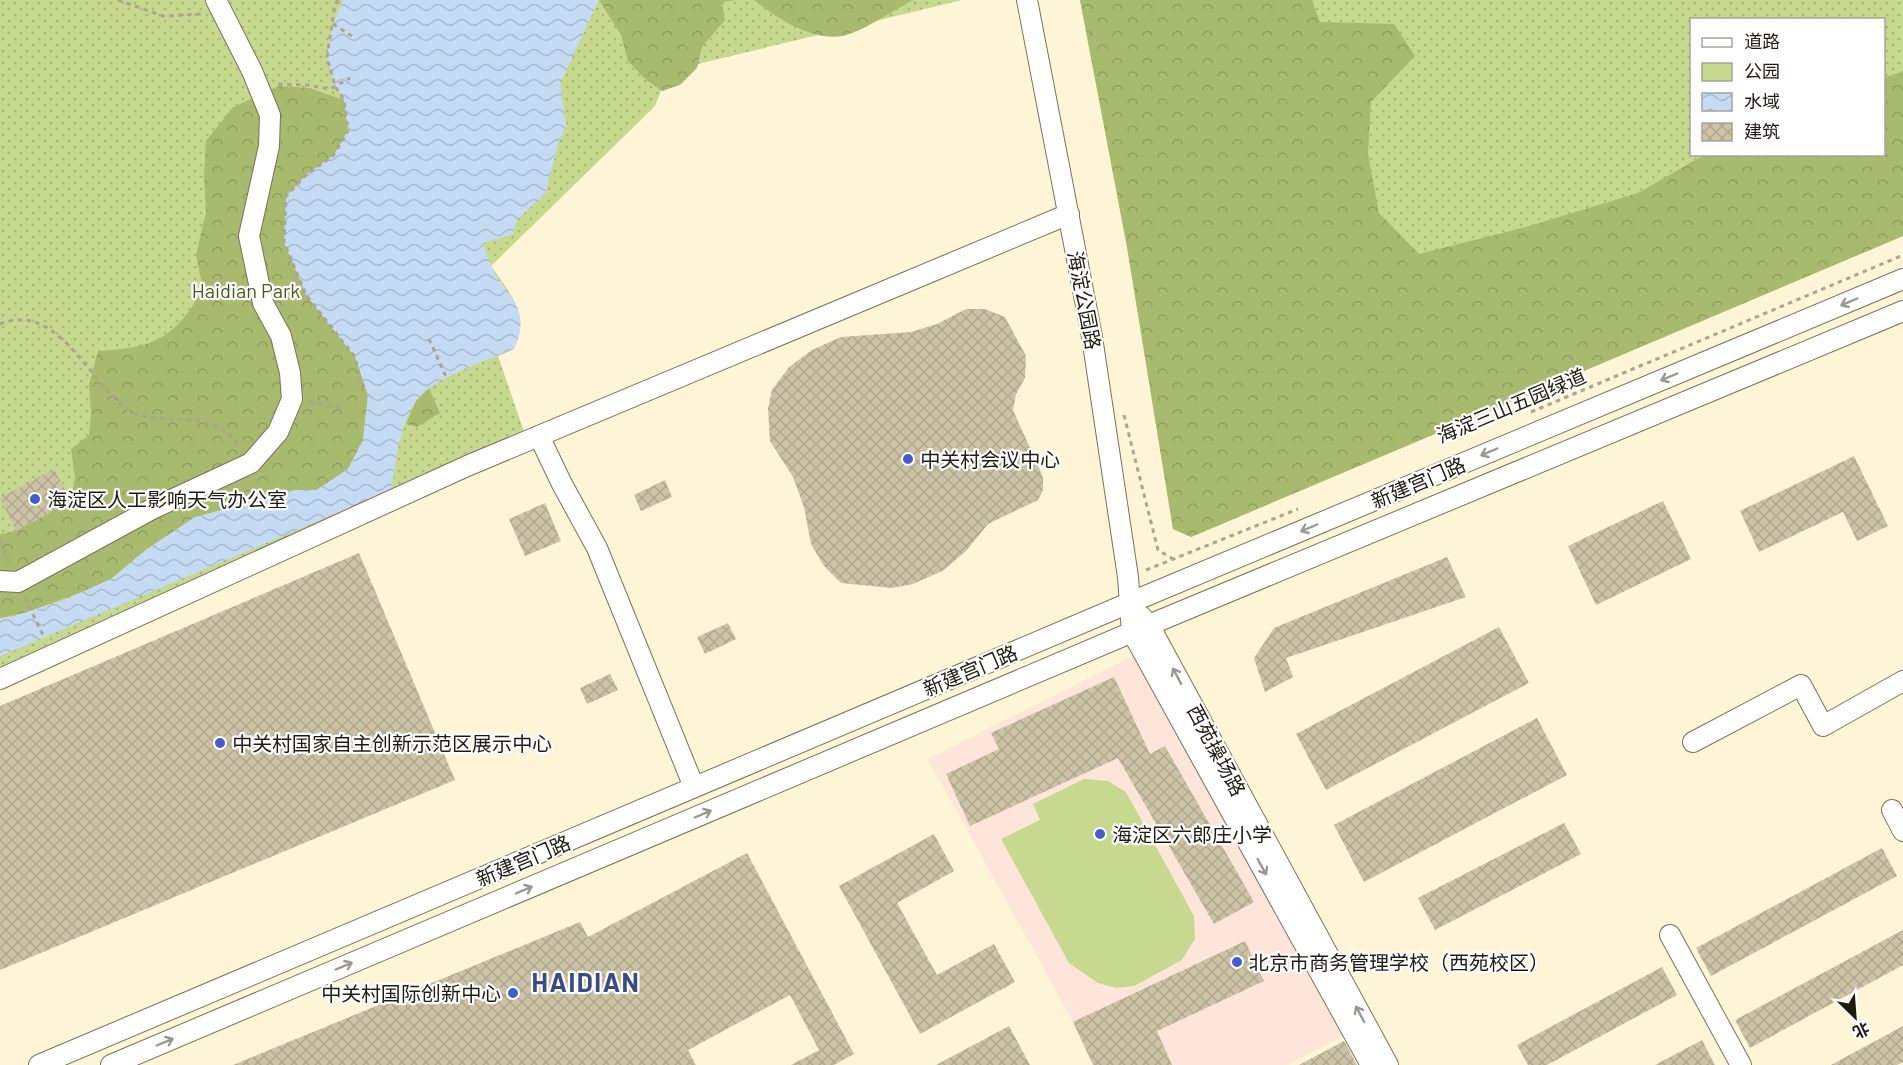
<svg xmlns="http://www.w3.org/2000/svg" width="1903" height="1065" font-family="Barlow,'Noto Sans SC',sans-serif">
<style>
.education{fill:#fde5da}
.green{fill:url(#green-dots);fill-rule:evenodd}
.forest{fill:url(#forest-crowns)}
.pitch{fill:#c6d98e}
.water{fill:url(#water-waves)}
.building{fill:url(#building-cross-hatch)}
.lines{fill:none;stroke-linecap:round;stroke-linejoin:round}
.minor-casing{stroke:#7b7257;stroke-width:22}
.path{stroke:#ada58e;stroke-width:3;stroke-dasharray:4.5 4.5;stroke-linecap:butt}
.minor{stroke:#fff;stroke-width:20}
.oneway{stroke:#9a9893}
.poi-dot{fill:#455cd0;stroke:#fff;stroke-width:2}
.labels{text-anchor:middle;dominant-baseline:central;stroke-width:4.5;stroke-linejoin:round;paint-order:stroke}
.park-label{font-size:20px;fill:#4c5821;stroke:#fff}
.street-label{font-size:20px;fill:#1e1b10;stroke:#fff}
.poi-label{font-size:20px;fill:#1e1b10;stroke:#fff;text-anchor:start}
.district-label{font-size:26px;font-weight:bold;letter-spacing:1.5px;fill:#3a4a85;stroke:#fff}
</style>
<defs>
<pattern id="green-dots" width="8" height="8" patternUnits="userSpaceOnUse" patternTransform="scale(1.5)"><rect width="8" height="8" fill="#c6d98e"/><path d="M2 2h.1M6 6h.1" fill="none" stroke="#aaba79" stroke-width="1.8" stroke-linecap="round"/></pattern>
<pattern id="forest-crowns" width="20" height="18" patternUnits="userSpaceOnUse" patternTransform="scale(1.5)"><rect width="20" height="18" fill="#a7ba6e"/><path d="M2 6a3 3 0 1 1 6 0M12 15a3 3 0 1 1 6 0" fill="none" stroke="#8f9f5e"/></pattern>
<pattern id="water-waves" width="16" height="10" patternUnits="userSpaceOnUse" patternTransform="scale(1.5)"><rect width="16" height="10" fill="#c5dbf3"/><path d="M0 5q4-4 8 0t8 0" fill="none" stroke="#a9bbcf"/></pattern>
<pattern id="building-cross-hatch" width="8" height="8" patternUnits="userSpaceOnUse" patternTransform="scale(1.5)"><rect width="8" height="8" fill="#ccc3a6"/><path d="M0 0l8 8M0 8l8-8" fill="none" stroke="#afa78e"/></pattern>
</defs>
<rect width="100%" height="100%" fill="#fef4d6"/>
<path class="education" d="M1133,656L1344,1035L1288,1065H1097L928,759Z"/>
<g class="green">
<path d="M0,0H962L669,71L655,106L491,266C511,294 530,315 514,349L498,356L527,440L0,674Z"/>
<path d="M1080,0H1903V236L1191,537L1173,529L1127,247ZM1692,20H1884V154H1692Z"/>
</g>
<g class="forest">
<path d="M599,0H736L722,2L725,20L702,47L697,68L680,85L662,91L645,79L628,61L621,35Z"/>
<path d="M754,0H913C896,9 860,33 842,36C812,41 776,18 754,0Z"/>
<path d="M1080,0H1312L1320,22L1394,24L1415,56L1371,102L1368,154L1379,213L1419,254L1526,227L1638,193L1704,155L1884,154V78L1903,71V236L1191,537L1173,529L1127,247Z"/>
<path d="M279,86L309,88L344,100L348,131L333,156L307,174L306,295L355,357L368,395L363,440L348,469L316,490H295L147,549L111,579L85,591L24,613L0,618V534L16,531L71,501L75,478L71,449L89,435L91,413L89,385L98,351C155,348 175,338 203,289L196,255L206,212L204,176L206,141L232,108Z"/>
<path d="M429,388L440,413L417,427L406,424L416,401Z"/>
</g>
<path class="pitch" d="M1084,779L1108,781L1126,792L1194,916L1195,939L1182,960L1134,986L1116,988L1098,983L1069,963L1001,839L1040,820L1033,804Z"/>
<path class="water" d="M343,0H599L560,83L566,125L558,145L545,194L516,221L513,234L483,243C485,250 488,258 491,265C506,298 533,307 514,349C488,360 431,378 416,401C399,426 396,461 391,490L0,656V618L11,617L62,601L111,579L147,549L195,517L295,490H317L348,469L363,440L368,395L355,357L306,295L284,242L286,196L307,174L333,156L348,131L344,100L335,86L327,57L333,24Z"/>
<g class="building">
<path d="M966,309H985L1005,317L1026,356L1025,378L1016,394L1013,410L1043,477V490L1038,500L988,524L966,551L944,570L913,584L892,588L841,583L824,566L811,544L804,507L793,477L770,441L768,409L772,390L789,367L812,350L841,337L911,332L937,324Z"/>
<path d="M1854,456L1888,526L1857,541L1843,512L1759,552L1740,511Z"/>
<path d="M54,469L71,501L16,531L0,498Z"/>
<path d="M665,480L672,497L641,511L634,495Z"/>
<path d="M1663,501L1691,559L1596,605L1568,546Z"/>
<path d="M545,503L561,541L525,556L509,519Z"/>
<path d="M359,553L455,780L0,970V706Z"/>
<path d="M1447,557L1466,597L1286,658L1293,677L1265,692L1254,658L1274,628Z"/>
<path d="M728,623L736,639L705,654L697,637Z"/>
<path d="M1499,627L1529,683L1326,790L1296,734Z"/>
<path d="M610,674L618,690L587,704L580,688Z"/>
<path d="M1114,677L1150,754L1165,746L1254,902L1214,924L1118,758L970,826L946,774L999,749L991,733Z"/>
<path d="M1537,718L1567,775L1364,882L1334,825Z"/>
<path d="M1564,823L1581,854L1435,930L1418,898Z"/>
<path d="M934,834L954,871L897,903L937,975L994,944L1015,982L920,1034L839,886Z"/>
<path d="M1882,848L1897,876L1711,976L1696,948Z"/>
<path d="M747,853L854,1054L834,1065H791L819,1050L790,995L688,1050L696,1065H233L580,922L588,937Z"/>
<path d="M1903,930V965L1750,1048L1735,1020Z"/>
<path d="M1245,941L1264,981L1157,1031L1172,1065H1093L1073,1022Z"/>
<path d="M1662,967L1677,995L1547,1065H1528L1517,1045Z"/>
<path d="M1009,1026L1030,1065H936Z"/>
<path d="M1903,1026V1062L1897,1065H1831Z"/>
<path d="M1702,1040L1715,1065H1655Z"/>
<path d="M1344,1041L1357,1065H1299Z"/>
</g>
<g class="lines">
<defs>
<g id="minor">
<path d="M1027,0L1092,337L1128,577L1132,632L1371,1065"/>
<path d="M539,436L562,484L597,548L694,787"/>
<path d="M0,581L18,582L152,509L251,463L278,432L292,399L290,373L281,336L263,303L249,236L269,146L270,115L252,71L216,0"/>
<path d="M1141,616L1149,625L1388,1065"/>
<path d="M0,679L467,466L1069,214"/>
<path d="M1693,742L1801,685L1823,726L1903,681"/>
<path d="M1892,810L1903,831"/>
<path d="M1670,935L1741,1065"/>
<path d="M39,1065L1129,603L1903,279"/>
<path d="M111,1065L1149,625L1903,311"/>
</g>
</defs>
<use href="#minor" class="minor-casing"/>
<g class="path">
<path d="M118,0L163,16L203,14"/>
<path d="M338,0L335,5L327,57L335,86L344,100L348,131L333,156L307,174L286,196L284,242L306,295L355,357L364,396"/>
<path d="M333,24L355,38"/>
<path d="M278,84L308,85L330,89L350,78"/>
<path d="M0,324C56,301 88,379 123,406C161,435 204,398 240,447"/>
<path d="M429,339L447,379"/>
<path d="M309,402L341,408"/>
<path d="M1531,412L1903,255"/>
<path d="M1124,415L1158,550L1173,559"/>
<path d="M0,542L9,562"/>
<path d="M1146,570L1298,509"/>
<path d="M25,598L44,637"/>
</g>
<use href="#minor" class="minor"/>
</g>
<defs><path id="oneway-shaft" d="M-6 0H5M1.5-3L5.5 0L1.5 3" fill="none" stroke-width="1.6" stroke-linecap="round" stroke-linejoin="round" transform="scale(1.5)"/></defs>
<g class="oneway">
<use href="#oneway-shaft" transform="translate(1849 302) rotate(157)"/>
<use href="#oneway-shaft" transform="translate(1669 377) rotate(157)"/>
<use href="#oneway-shaft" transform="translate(1489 452) rotate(157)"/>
<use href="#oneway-shaft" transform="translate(1309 528) rotate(157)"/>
<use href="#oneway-shaft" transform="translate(1177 676) rotate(-118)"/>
<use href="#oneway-shaft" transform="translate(703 814) rotate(-23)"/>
<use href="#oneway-shaft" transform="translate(1262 867) rotate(61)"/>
<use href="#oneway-shaft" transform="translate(524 890) rotate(-23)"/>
<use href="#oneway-shaft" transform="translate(344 966) rotate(-23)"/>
<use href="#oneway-shaft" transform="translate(1360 1014) rotate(-118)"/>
<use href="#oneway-shaft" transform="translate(165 1042) rotate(-23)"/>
</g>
<g class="poi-dot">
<circle cx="908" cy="459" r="6"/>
<circle cx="35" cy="499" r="6"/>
<circle cx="220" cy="743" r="6"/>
<circle cx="1100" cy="834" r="6"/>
<circle cx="1237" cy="962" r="6"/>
<circle cx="513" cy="993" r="6"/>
</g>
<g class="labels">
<g class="park-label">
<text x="246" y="290">Haidian Park</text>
</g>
<g class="street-label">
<text transform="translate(1085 300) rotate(79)">海淀公园路</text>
<text transform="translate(1511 405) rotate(-23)">海淀三山五园绿道</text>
<text transform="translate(1418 482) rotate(-23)">新建宫门路</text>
<text transform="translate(970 670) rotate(-23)">新建宫门路</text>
<text transform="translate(1217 750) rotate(62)">西苑操场路</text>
<text transform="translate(523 860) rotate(-23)">新建宫门路</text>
</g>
<g class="poi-label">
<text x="920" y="459">中关村会议中心</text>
<text x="47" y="499">海淀区人工影响天气办公室</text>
<text x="232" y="743">中关村国家自主创新示范区展示中心</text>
<text x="1112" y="834">海淀区六郎庄小学</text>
<text x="1249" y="962">北京市商务管理学校（西苑校区）</text>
<text x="501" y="993" text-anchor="end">中关村国际创新中心</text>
</g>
<g class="district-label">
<text x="586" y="981">HAIDIAN</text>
</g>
</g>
<rect x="1690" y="18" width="195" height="138" fill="#ffffff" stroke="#a5a49f" stroke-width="1.5"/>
<rect x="1702" y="38" width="30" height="9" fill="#ffffff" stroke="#a5a49f" stroke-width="1.5"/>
<text x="1744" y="48" font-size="18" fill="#1e1b10">道路</text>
<rect x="1702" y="63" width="30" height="18" fill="#c6d98e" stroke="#a5a49f" stroke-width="1.5"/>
<text x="1744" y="78" font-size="18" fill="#1e1b10">公园</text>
<rect x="1702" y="93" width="30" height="18" fill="url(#water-waves)" stroke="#a5a49f" stroke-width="1.5"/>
<text x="1744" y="108" font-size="18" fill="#1e1b10">水域</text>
<rect x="1702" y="123" width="30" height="18" fill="url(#building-cross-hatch)" stroke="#a5a49f" stroke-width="1.5"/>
<text x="1744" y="138" font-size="18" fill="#1e1b10">建筑</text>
<g transform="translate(1855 1017) rotate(155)" stroke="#ffffff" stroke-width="4.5" paint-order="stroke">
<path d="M0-4.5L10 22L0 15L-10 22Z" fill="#1e1b10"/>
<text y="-9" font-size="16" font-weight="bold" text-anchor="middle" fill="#1e1b10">北</text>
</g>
</svg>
